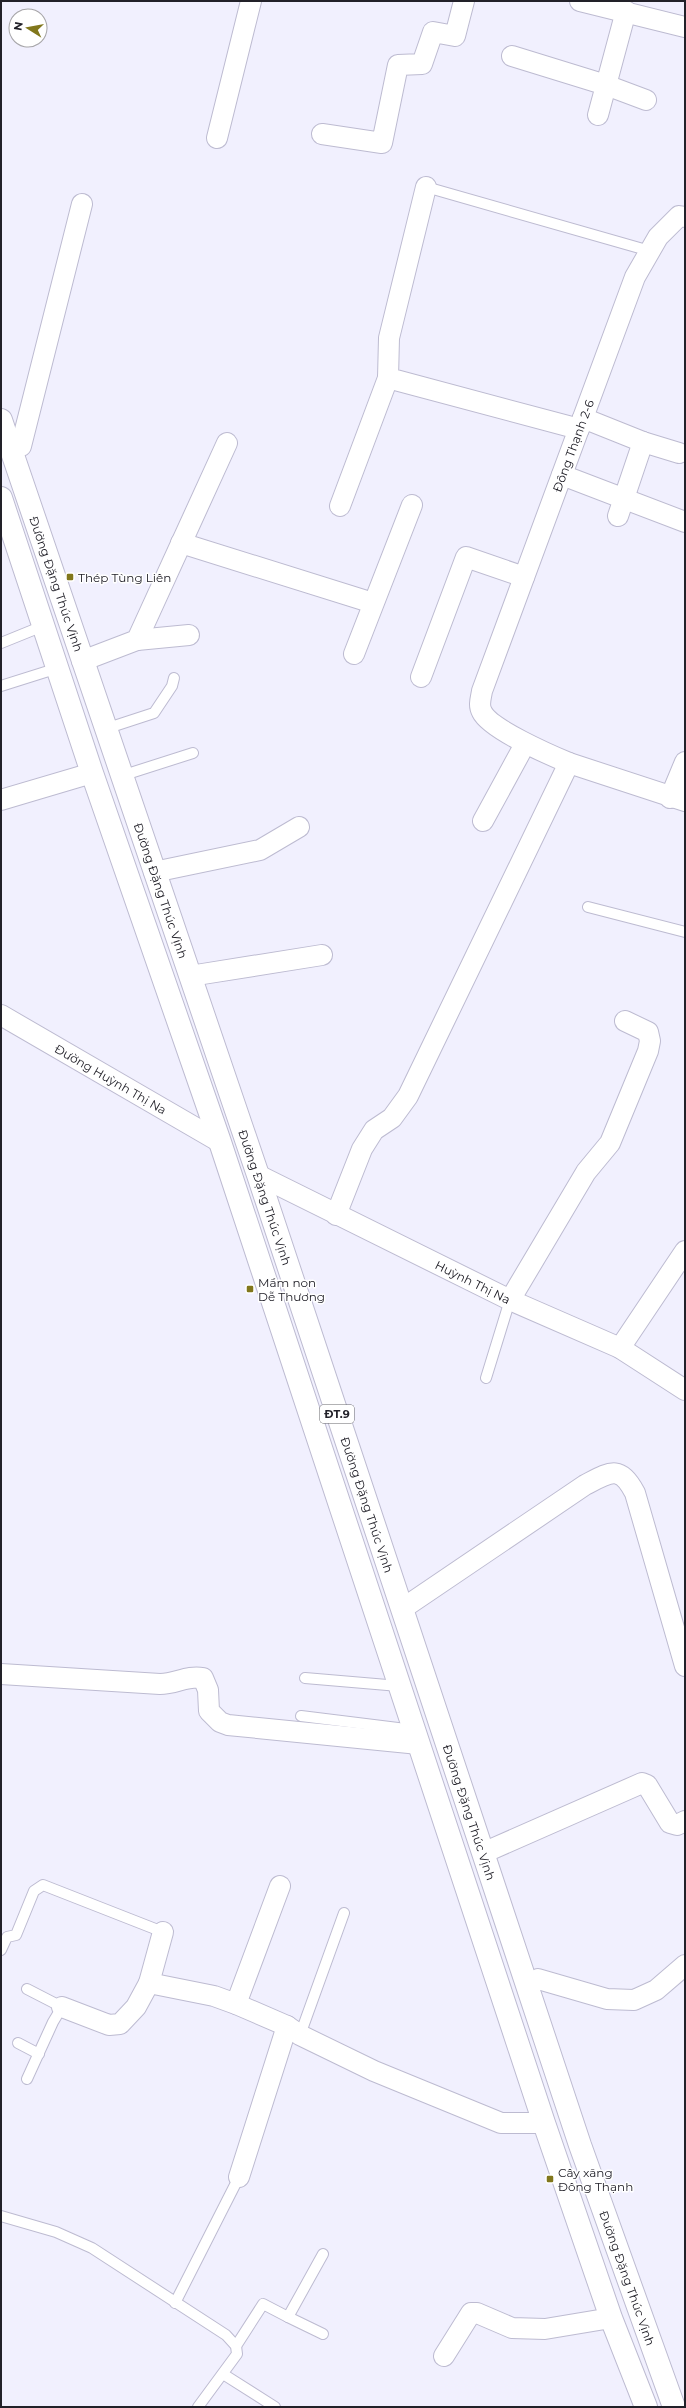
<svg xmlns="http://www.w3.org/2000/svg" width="686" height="2408" font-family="Montserrat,sans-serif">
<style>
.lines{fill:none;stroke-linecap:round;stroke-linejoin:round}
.service-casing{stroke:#bdbbd1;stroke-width:12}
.minor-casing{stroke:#bdbbd1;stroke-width:22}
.primary-casing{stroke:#bdbbd1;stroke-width:24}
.service{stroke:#fff;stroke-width:10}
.minor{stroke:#fff;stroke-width:20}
.primary{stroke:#fff;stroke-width:22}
.poi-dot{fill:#81771c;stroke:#fff;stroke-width:1.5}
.labels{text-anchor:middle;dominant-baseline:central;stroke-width:3;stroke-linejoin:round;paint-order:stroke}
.shield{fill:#fff;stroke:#646469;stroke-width:1}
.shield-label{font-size:11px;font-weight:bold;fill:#222129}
.street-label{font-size:12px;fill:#222129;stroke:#fff}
.poi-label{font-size:12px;fill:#222129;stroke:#fff;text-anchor:start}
</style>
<rect width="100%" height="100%" fill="#f1f0fe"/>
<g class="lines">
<defs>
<g id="service">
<path d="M426,187L650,251"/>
<path d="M1,643L43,626"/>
<path d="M1,686L58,668"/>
<path d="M105,729L154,713L172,686L174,678"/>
<path d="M121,776L193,753"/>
<path d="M588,907L685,932"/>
<path d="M486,1378L510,1300"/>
<path d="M305,1678L399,1686"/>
<path d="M301,1716L414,1730"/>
<path d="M1,1950L7,1937L16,1935L34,1891L43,1885L163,1932"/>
<path d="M27,1989L62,2007L53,2022L27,2079"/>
<path d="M300,2035L344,1913"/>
<path d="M18,2043L39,2054"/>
<path d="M1,2216L56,2232L92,2248L226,2335L236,2346L237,2354L198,2407"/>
<path d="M175,2303L239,2177"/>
<path d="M288,2317L323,2334"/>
<path d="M236,2346L263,2304L288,2317L323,2254"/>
<path d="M223,2374L275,2407"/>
</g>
<g id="minor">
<path d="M580,1L685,27"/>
<path d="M512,56L606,85L646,100"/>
<path d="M598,115L626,11"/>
<path d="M322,134L382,143L398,65L422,64L433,32L455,36L464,1"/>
<path d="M217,138L251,1"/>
<path d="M426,187L389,338L388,378L579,429"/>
<path d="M583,418L643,442L679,453"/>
<path d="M11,450L21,446L82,204"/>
<path d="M562,475L685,522"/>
<path d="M340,506L388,378"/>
<path d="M618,516L643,442"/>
<path d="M181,543L373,603"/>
<path d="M137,640L189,635"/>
<path d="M354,654L412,505"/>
<path d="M82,661L137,640L227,443"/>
<path d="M421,677L466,557L524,577"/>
<path id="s1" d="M569,763C550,755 490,729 482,712C478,705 481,698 482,691L635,277L658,237L679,216L685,217"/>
<path d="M670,798L685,762"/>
<path d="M1,800L92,773"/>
<path d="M483,821L525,744"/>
<path d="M154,872L260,850L299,827"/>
<path d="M190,976L322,955"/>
<path id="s2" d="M1,1015L220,1142"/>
<path id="s3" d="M258,1175L510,1300L620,1348L685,1390"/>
<path d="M336,1215L362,1149L374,1130L392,1118L408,1096L569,763L685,801"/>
<path d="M510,1300L586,1172L610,1143L648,1051L650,1041L648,1032L625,1021"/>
<path d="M620,1348L685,1251"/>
<path d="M402,1609L585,1485C610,1472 620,1464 635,1493L685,1666"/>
<path d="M1,1674L160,1684C176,1684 187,1675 203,1678L208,1690L209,1711L220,1722L228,1725L419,1744"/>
<path d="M483,1853L642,1783L647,1785L670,1823L677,1825L685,1821"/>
<path d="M149,1983L163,1932"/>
<path d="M527,1984L538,1979L607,1999L634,2000L656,1990L685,1965"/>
<path d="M236,2004L280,1886"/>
<path d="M62,2007L109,2025L120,2024L136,2007L149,1983L214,1996L236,2004L287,2026L300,2035L374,2071L501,2123H544"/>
<path d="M239,2177L287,2026"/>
<path d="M444,2356L471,2313H477L512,2328L545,2329L611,2318"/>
</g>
<g id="primary">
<path id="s4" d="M1,420L258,1175L580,2145L674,2407"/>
<path d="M1,498L92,773L220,1142L544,2123L611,2318L646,2407"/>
</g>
</defs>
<use href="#service" class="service-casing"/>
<use href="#minor" class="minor-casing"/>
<use href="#primary" class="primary-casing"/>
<use href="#service" class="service"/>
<use href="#minor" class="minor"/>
<use href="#primary" class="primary"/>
</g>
<g class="poi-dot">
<rect x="66" y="573" width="8" height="8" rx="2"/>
<rect x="246" y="1285" width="8" height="8" rx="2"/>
<rect x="546" y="2175" width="8" height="8" rx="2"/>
</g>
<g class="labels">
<rect class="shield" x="320" y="1405" width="34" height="18" rx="3"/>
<g class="shield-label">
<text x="337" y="1414">ĐT.9</text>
</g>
<g class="street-label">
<text stroke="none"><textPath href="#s1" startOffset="385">Đông Thạnh 2-6</textPath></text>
<text stroke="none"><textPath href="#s4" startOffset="173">Đường Đặng Thúc Vịnh</textPath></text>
<text stroke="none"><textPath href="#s4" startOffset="497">Đường Đặng Thúc Vịnh</textPath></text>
<text stroke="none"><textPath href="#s2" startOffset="127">Đường Huỳnh Thị Na</textPath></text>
<text stroke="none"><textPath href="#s4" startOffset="821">Đường Đặng Thúc Vịnh</textPath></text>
<text stroke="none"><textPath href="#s3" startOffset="240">Huỳnh Thị Na</textPath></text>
<text stroke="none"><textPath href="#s4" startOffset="1145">Đường Đặng Thúc Vịnh</textPath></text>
<text stroke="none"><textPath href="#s4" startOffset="1469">Đường Đặng Thúc Vịnh</textPath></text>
<text stroke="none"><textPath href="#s4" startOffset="1961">Đường Đặng Thúc Vịnh</textPath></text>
</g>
<g class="poi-label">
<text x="78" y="577">Thép Tùng Liên</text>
<text x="258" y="1282">Mầm non<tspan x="258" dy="14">Dễ Thương</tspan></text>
<text x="558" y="2172">Cây xăng<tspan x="558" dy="14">Đông Thạnh</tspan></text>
</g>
</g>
<rect width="686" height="2408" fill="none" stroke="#222129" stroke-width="4"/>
<g transform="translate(28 28) rotate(281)"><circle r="19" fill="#ffffff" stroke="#a7a6a9"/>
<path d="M0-3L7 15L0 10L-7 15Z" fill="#81771c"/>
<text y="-6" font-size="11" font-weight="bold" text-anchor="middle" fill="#222129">N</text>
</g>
</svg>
